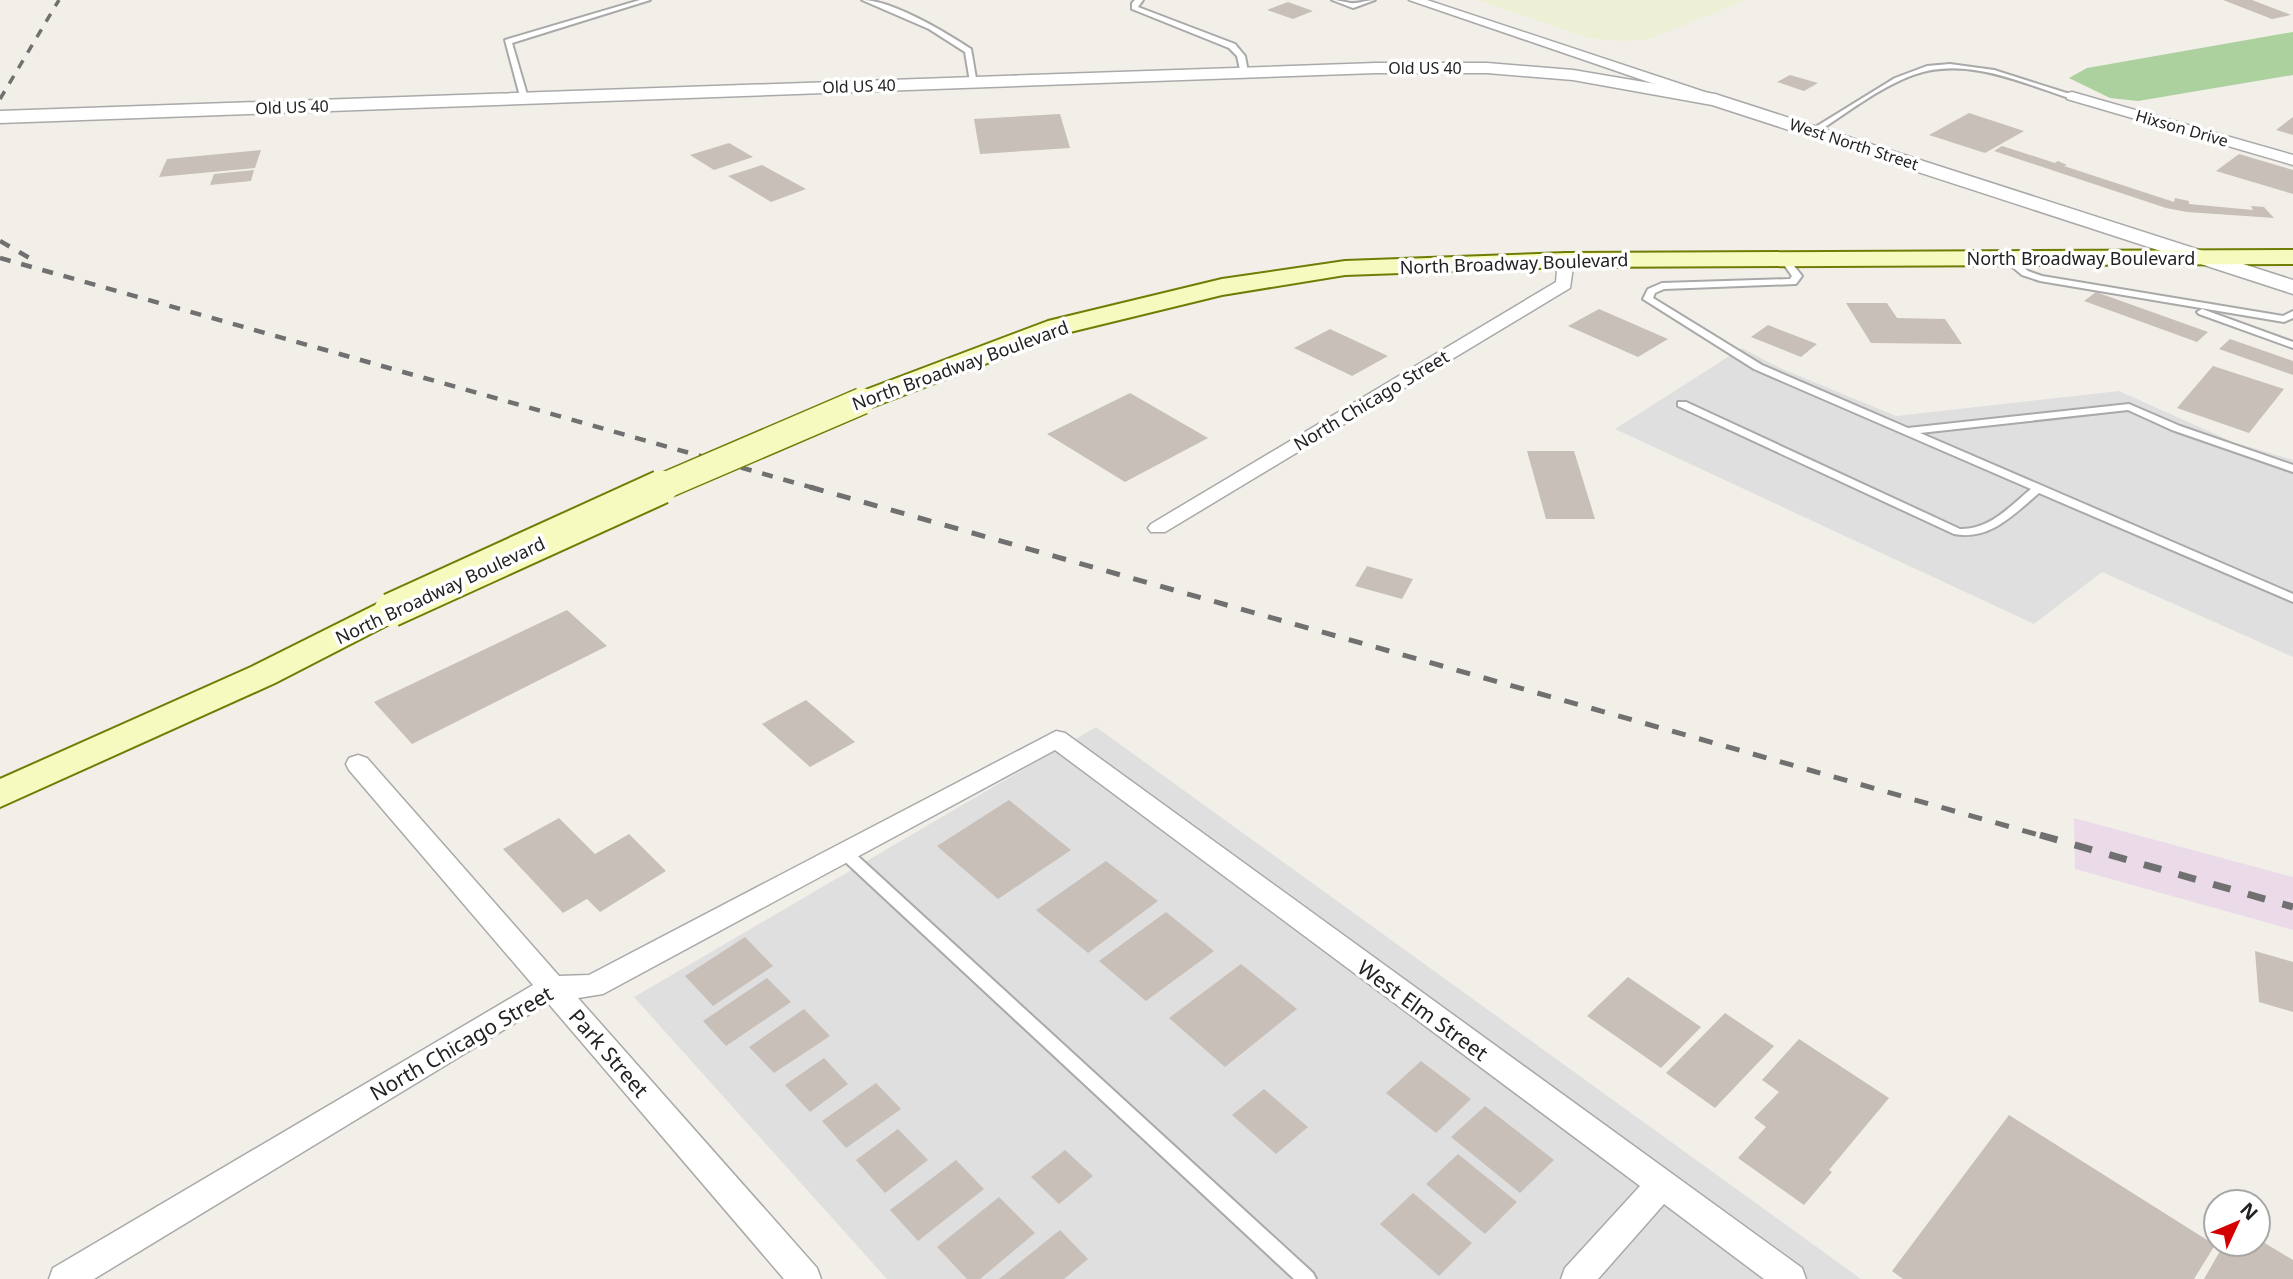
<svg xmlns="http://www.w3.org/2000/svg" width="2293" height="1279" font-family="'Noto Sans',sans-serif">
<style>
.residential{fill:#e0dfdf}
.industrial{fill:#ebdbe8}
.farmland{fill:#eef0d5}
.forest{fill:#add19e}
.building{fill:#c7bfb8}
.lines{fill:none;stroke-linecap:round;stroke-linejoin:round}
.service-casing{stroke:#a9a9a9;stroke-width:4}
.minor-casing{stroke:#a9a9a9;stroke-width:3}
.tertiary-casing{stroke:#a9a9a9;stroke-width:3}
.secondary-casing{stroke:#707d05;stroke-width:4}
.service{fill:#fff;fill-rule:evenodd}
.minor{fill:#fff;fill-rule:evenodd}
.tertiary{fill:#fff;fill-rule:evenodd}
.secondary{fill:#f7fabf;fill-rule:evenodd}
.rail-far3{stroke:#707070;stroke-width:3.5;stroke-dasharray:9 9;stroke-linecap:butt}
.rail-far2{stroke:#707070;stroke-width:4.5;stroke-dasharray:11 11;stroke-linecap:butt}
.rail-far1{stroke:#707070;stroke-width:5;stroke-dasharray:14 14;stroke-linecap:butt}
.rail{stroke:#707070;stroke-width:7;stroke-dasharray:18 18;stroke-linecap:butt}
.secondary-bridge-far1-casing{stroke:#707d05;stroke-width:29;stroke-linecap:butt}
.secondary-bridge-casing{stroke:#707d05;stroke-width:37;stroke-linecap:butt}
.secondary-bridge-far1{stroke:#f7fabf;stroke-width:26}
.secondary-bridge{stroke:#f7fabf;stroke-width:33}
.labels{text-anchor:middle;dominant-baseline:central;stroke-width:7;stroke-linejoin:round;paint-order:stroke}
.far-street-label{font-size:16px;fill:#222;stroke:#fff}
.street-label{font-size:18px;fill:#222;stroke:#fff}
.near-street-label{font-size:21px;fill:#222;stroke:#fff}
</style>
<rect width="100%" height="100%" fill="#f2efe9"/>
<g class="residential">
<path d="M1742,348L1780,368L1896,416L2119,391L2233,442L2293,460V657L2102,572L2034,624L1615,429Z"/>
<path d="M1096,727L1861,1279H887L634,997Z"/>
</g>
<path class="industrial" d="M2074,818L2293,877V930L2075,869Z"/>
<path class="farmland" d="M1477,0H1746L1649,39L1622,41L1588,38Z"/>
<path class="forest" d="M2293,32V75L2138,101L2110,98L2069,78L2087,68Z"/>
<g class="building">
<path d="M2223,0H2252L2291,15L2272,19Z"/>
<path d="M1288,2L1313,11L1293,19L1267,10Z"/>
<path d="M1790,75L1818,83L1804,91L1777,82Z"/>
<path d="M1969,113L2024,131L1985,153L1929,135Z"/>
<path d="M1060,114L1070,148L980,154L974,119Z"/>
<path d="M2293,117V135L2276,130Z"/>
<path d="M729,143L753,157L714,170L690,155Z"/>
<path d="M2002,146L2055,163L2058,161L2067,165L2064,166L2174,202L2175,198L2189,201V204L2253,210L2251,206L2264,207L2274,218L2187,212L2166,208L1994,151Z"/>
<path d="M261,150L255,168L159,177L167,159Z"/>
<path d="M2239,154L2293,170V194L2216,171Z"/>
<path d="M762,165L806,189L771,202L728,176Z"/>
<path d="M254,170L251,181L210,185L214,174Z"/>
<path d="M2096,292L2208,332L2197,342L2084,301Z"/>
<path d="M1846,303H1887L1897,318L1945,319L1962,344L1871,343Z"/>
<path d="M1599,309L1668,339L1638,357L1568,326Z"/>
<path d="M1768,325L1817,344L1801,357L1751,337Z"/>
<path d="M1330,329L1388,356L1352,376L1294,348Z"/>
<path d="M2230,339L2293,361V375L2219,349Z"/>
<path d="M2213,366L2284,389L2249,433L2177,408Z"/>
<path d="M1130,393L1208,438L1125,482L1047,434Z"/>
<path d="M1527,451H1574L1595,519H1546Z"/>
<path d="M1367,566L1413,579L1402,599L1355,586Z"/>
<path d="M567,610L607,646L412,744L374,702Z"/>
<path d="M806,700L855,742L810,767L762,724Z"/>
<path d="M1009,800L1071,850L998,899L937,846Z"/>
<path d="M559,818L595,854L629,834L666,871L600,912L587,899L563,913L503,849Z"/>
<path d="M1106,861L1158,901L1088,953L1036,910Z"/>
<path d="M1166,912L1214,951L1146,1001L1099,961Z"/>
<path d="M745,937L773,966L713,1006L685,976Z"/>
<path d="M2255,951L2293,962V1012L2259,1002Z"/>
<path d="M1241,964L1297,1009L1225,1067L1169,1018Z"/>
<path d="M1628,977L1701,1027L1661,1068L1587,1016Z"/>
<path d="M767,978L791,1002L726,1046L703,1021Z"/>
<path d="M804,1009L830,1036L774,1073L749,1047Z"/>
<path d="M1725,1013L1774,1046L1715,1108L1666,1073Z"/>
<path d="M1799,1039L1889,1098L1829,1170L1832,1172L1804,1205L1738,1158L1766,1127L1754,1118L1779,1092L1762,1080Z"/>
<path d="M824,1058L848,1084L810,1112L785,1085Z"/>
<path d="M1421,1061L1471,1099L1436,1133L1386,1093Z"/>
<path d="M876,1083L901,1109L846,1148L822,1121Z"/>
<path d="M1264,1089L1308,1127L1276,1154L1232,1115Z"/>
<path d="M1485,1106L1554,1160L1520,1193L1451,1137Z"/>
<path d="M2009,1115L2215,1245L2194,1279H1903L1892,1271Z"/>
<path d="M898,1129L928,1160L885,1193L856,1160Z"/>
<path d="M1065,1150L1093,1176L1059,1204L1031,1177Z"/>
<path d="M1458,1154L1517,1202L1485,1234L1426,1184Z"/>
<path d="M956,1160L984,1189L918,1241L890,1210Z"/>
<path d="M1413,1193L1472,1243L1439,1276L1380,1224Z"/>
<path d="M999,1197L1035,1233L980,1279H967L937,1247Z"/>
<path d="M1060,1230L1088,1259L1064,1279H999Z"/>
<path d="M2258,1239L2293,1260V1279H2204L2224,1244H2258Z"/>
</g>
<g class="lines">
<defs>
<g id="service">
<path d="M640,0H650L512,43L528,98L521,100L505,40Z"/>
<path d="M862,0C892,0 945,32 971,49L977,84L970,82L965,52L929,29Z"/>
<path d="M1135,0H1143L1138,7L1235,44L1245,56L1248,72L1241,74L1237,56L1229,48L1132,9V3Z"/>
<path d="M1332,0C1339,0 1344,2 1350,3C1358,4 1367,0 1375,0L1353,8Z"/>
<path d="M1950,64L1994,70L2076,96L2069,98C2020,82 1965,56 1913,75C1878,88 1847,113 1816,133L1809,131L1895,78L1927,66Z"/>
<path d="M2007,255L2028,271L2042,276L2283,316L2293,311V318L2284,322L2040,281L2022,275L2004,260L2003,258Z"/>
<path d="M1784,256L1787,257L1802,276L1796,284L1664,289L1655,293L1653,298L1762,365L1908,428L2129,404L2180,426L2293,465V472L2172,430L2128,410L1920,433L2293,594V602L2039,493C2014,514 1990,541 1954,534L1678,406V402H1686L1960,529C1990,530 2010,506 2031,489L1754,369L1643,299L1648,289L1662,283L1790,279L1792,276L1780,259Z"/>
<path d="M2202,309L2293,342V348L2199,314L2197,312Z"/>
<path d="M844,847L849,848L1313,1273L1316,1279H1294L839,856L837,852L839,848Z"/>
</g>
<g id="minor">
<path d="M1409,0H1427L1714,95L1716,98L1709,102L1704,101Z"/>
<path d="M2072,92L2293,155V165L2067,99V93Z"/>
<path d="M1566,255L1574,260L1570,288L1165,532H1151L1148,528L1151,524L1556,282L1558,260Z"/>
<path d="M1056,731L1065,733L1802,1268L1806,1279H1764L1664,1204L1598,1279H1561L1565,1268L1640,1186L1055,750L603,994L578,998L817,1268L821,1279H784L548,1003L94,1279H49L53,1268L533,985L349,770L346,764L349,758L358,755L367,758L559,976L589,975Z"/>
</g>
<path id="tertiary" d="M1376,63H1487L1573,70L1715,94L2293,280V294L1712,105L1573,80L1487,73H1376L0,123V111Z"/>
<g id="secondary">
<path d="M2293,250V264L1566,267L1345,275L1222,295L1066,333L872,407L862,409L852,407L848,401L852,395L1048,321L1222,279L1345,261L1566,253Z"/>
<path d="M391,600L403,603L407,610L403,617L275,683L0,807V779L251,667L379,603Z"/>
</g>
</defs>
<use href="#service" class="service-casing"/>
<use href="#minor" class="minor-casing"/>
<use href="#tertiary" class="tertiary-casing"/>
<use href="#secondary" class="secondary-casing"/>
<use href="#service" class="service"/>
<use href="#minor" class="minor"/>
<use href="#tertiary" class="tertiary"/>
<use href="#secondary" class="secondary"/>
<path class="rail-far3" d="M0,99L59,0"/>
<g class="rail-far2">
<path d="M0,241L33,260"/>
<path d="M0,258L817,489"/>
</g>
<path class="rail-far1" d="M810,487L2046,837"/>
<path class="rail" d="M2040,835L2293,907"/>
<defs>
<path id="secondary-bridge-far1" d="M657,489L862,401"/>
<path id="secondary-bridge" d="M391,610L661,487"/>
</defs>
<use href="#secondary-bridge-far1" class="secondary-bridge-far1-casing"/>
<use href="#secondary-bridge" class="secondary-bridge-casing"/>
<use href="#secondary-bridge-far1" class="secondary-bridge-far1"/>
<use href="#secondary-bridge" class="secondary-bridge"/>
</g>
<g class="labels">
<g class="far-street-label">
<text x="1425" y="68">Old US 40</text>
<text transform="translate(859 86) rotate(-2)">Old US 40</text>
<text transform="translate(292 107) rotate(-2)">Old US 40</text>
<text transform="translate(2182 128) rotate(16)">Hixson Drive</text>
<text transform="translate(1854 144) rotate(18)">West North Street</text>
</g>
<g class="street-label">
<text x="2081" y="258">North Broadway Boulevard</text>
<text transform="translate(1514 263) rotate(-2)">North Broadway Boulevard</text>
<text transform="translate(960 365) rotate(-20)">North Broadway Boulevard</text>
<text transform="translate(1371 400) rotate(-31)">North Chicago Street</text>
<text transform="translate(440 590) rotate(-25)">North Broadway Boulevard</text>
</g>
<g class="near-street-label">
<text transform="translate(1423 1010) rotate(36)">West Elm Street</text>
<text transform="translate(461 1043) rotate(-30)">North Chicago Street</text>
<text transform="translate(609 1053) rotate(49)">Park Street</text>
</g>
</g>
<g transform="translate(2237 1223) rotate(46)"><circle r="33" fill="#ffffff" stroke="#a7a7a7" stroke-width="2"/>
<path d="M0-5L12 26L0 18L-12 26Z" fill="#d40000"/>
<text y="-10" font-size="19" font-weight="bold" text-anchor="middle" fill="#222222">N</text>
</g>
</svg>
